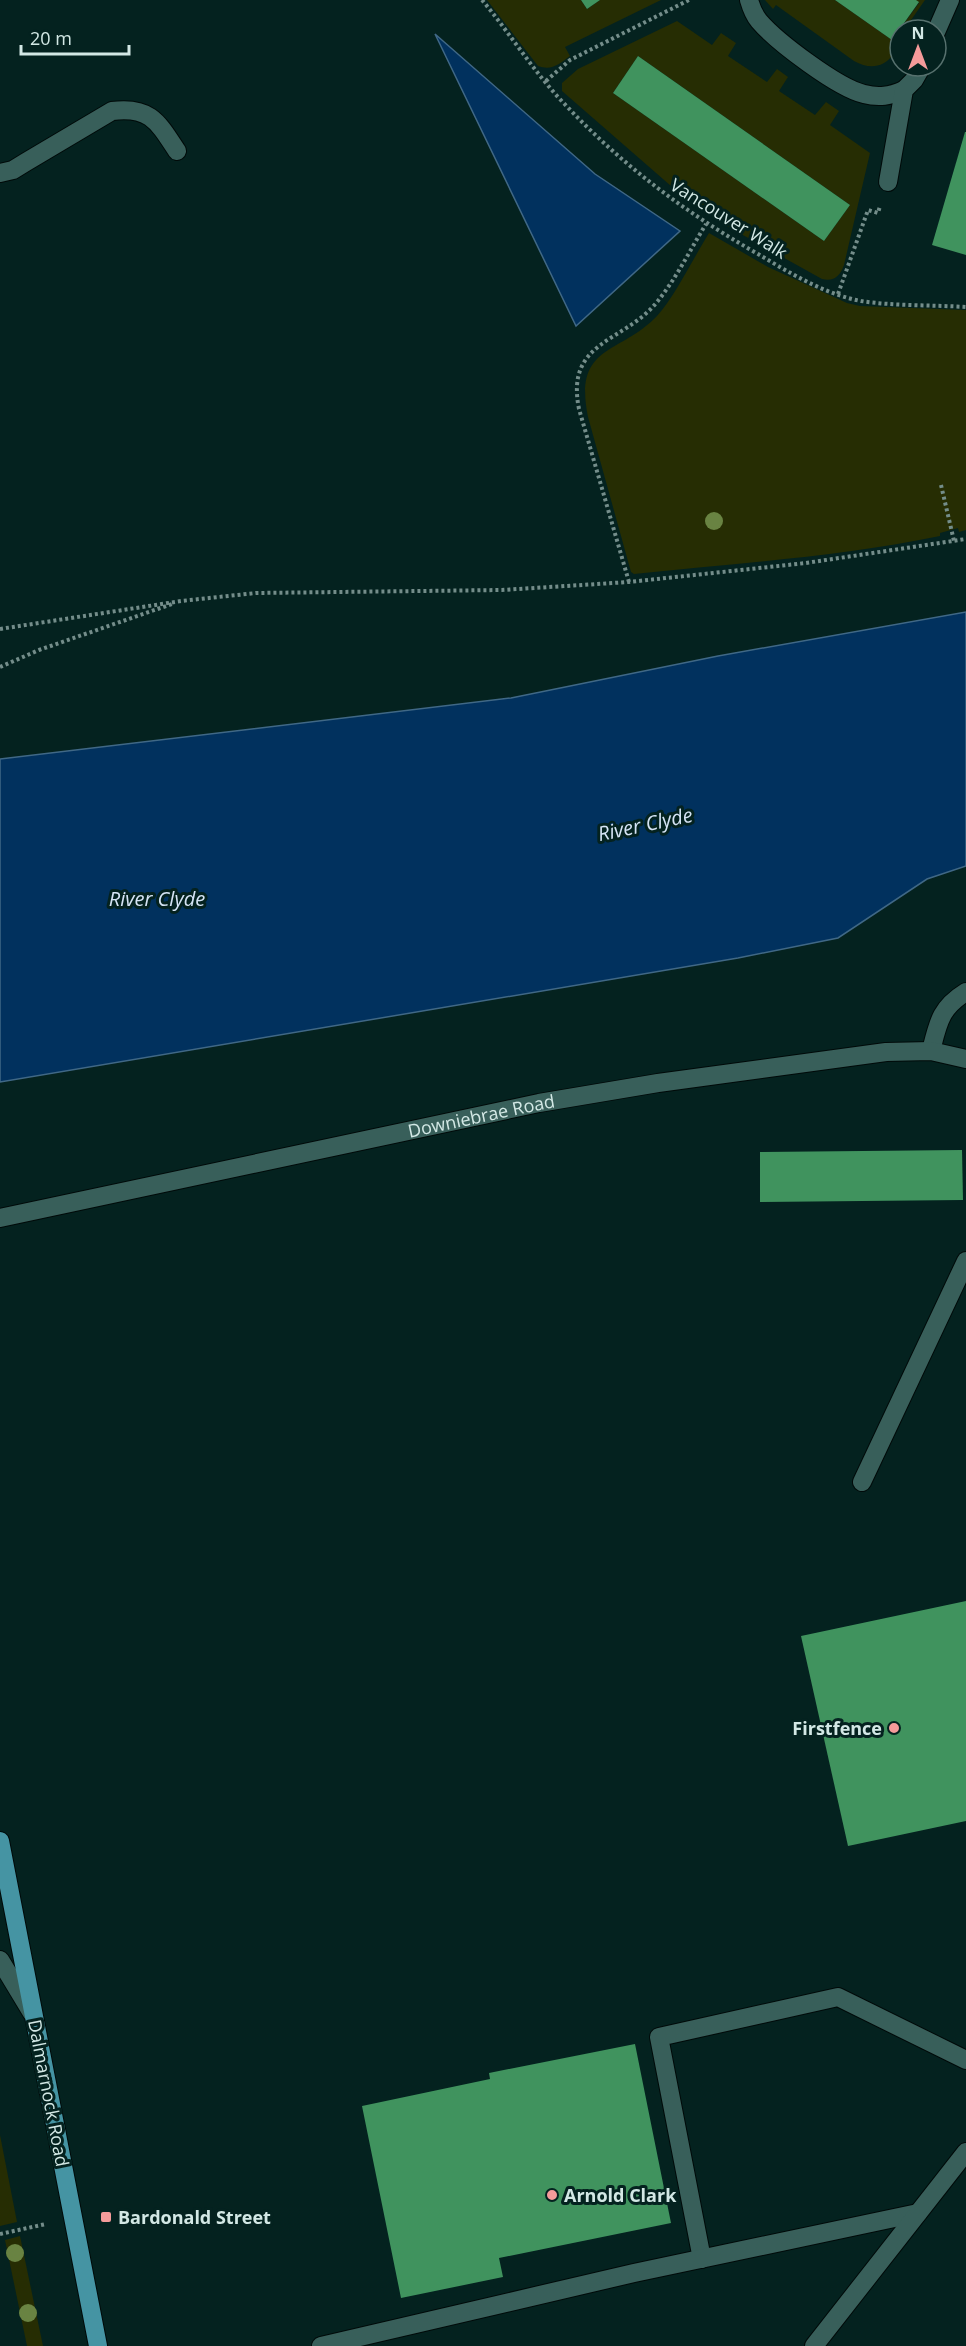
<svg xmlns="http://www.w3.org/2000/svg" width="966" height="2346" font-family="'Open Sans',sans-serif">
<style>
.green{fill:#262d03;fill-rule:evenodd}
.water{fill:#01315e;stroke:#406886;stroke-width:1.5}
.building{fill:#40935e}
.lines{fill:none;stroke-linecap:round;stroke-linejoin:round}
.minor-casing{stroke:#000a09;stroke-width:20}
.major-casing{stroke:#000a09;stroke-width:20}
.path{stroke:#748d8a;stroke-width:4;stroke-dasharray:3 3;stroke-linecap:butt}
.minor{stroke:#385f5a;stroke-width:18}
.major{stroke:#4594a3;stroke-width:18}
.tree{fill:#698342}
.poi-dot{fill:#f59b9a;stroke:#04221f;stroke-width:2}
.labels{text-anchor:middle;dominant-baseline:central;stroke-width:6;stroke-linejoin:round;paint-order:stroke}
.street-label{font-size:18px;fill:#d3e8e5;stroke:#04221f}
.poi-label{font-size:18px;font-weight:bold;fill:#d3e8e5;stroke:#04221f;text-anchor:start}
.water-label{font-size:20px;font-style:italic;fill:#d5e4f5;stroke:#04221f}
</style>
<rect width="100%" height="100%" fill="#04221f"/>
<g class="green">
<path d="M487,0H581L587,9L600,0H661L565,47L570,56C559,64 552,71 538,66Z"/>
<path d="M765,0H835L892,40L919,3L916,0H925L904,30H900C900,57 880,76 854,61L776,5L773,9Z"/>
<path d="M677,21L712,45L721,33L736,43L728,56L767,82L777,69L788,77L779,91L815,115L826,102L839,111L830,125L870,153L844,265C840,276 834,282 822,279L723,224L671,186L562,91V83L578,69ZM638,56L850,205L824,241L613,93Z"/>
<path d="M709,233L768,267L847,303L860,306L966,310V530L959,532L958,528L940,533V536C840,557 736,563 634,574L631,572L588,417C573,344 620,355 657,316C675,296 694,257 709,233Z"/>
<path d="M0,2135L17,2222L0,2226Z"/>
<path d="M20,2236L43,2346H27L5,2240Z"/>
</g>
<g class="water">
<path d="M435,34L595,174L680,231L576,326Z"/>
<path d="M966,612V866L927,879L838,938L738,958L0,1082V759L511,698L718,656Z"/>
</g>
<g class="building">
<path d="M581,0H600L587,9Z"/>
<path d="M835,0H916L919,2L892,40Z"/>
<path d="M638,56L850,205L824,241L613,93Z"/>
<path d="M965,132H966V255L932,245Z"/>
<path d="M962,1150L963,1200L760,1202V1152Z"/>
<path d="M966,1601V1821L848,1846L801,1636Z"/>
<path d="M635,2044L671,2223L499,2258L503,2277L401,2298L362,2106L490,2079L489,2073Z"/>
</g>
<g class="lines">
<defs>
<g id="minor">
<path d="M749,0C751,7 754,15 759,21C777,42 838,88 864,94C879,98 890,96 904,90"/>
<path d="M936,32L950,0"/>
<path d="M0,173L13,170L26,162L112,111C150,106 158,122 177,151"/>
<path d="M888,182L904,90L914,80L922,66"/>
<path d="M931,1051C938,1023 940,1008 966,992"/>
<path id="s1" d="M0,1218L539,1103L658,1083L886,1052L931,1051L966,1059"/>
<path d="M862,1482L966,1261"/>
<path d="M0,1960L32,2013"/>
<path d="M702,2259L659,2037L838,1997L966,2060"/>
<path d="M321,2346L634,2273L918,2213"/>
<path d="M814,2346L966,2152"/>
</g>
<path id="major" d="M0,1841L98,2346"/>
</defs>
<use href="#minor" class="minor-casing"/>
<use href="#major" class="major-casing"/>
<g class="path">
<path d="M482,0C508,31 530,66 558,97C618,162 681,210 758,254C790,273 824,294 861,301C892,306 934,305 966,307"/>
<path d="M546,81L570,60L689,0"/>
<path d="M838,294L868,210L878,213L880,206"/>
<path d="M941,485L954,541"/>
<path d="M629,582L579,409C565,340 624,343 657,302C676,279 690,250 706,224"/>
<path d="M0,629L181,601L256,593L502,590L629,582L806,563L966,539"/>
<path d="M0,667L39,650L172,604"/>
<path d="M0,2234L46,2224"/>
</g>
<use href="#minor" class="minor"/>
<use href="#major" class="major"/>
</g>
<g class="tree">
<circle cx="714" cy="521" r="9"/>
<circle cx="15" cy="2253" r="9"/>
<circle cx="28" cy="2313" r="9"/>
</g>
<g class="poi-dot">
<circle cx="894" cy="1728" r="6"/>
<circle cx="552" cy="2195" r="6"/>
<rect x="100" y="2211" width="12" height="12" rx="3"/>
</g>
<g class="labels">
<g class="street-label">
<text transform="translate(729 218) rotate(32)">Vancouver Walk</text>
<text stroke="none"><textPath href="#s1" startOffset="492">Downiebrae Road</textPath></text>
<text transform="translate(49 2093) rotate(79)">Dalmarnock Road</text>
</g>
<g class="poi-label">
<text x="882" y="1728" text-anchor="end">Firstfence</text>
<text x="564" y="2195">Arnold Clark</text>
<text x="118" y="2217">Bardonald Street</text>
</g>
<g class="water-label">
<text transform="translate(645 824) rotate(-12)">River Clyde</text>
<text x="157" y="898">River Clyde</text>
</g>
</g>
<g transform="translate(918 48)"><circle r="28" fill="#04221f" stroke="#57716e" stroke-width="1.5"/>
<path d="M0-4.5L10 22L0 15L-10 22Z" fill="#f59b9a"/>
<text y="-9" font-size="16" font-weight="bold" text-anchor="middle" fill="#d3e8e5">N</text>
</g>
<path d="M21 45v9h108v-9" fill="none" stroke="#d3e8e5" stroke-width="3"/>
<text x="30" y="45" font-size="18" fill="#d3e8e5" stroke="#04221f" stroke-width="4.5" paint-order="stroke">20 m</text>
</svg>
